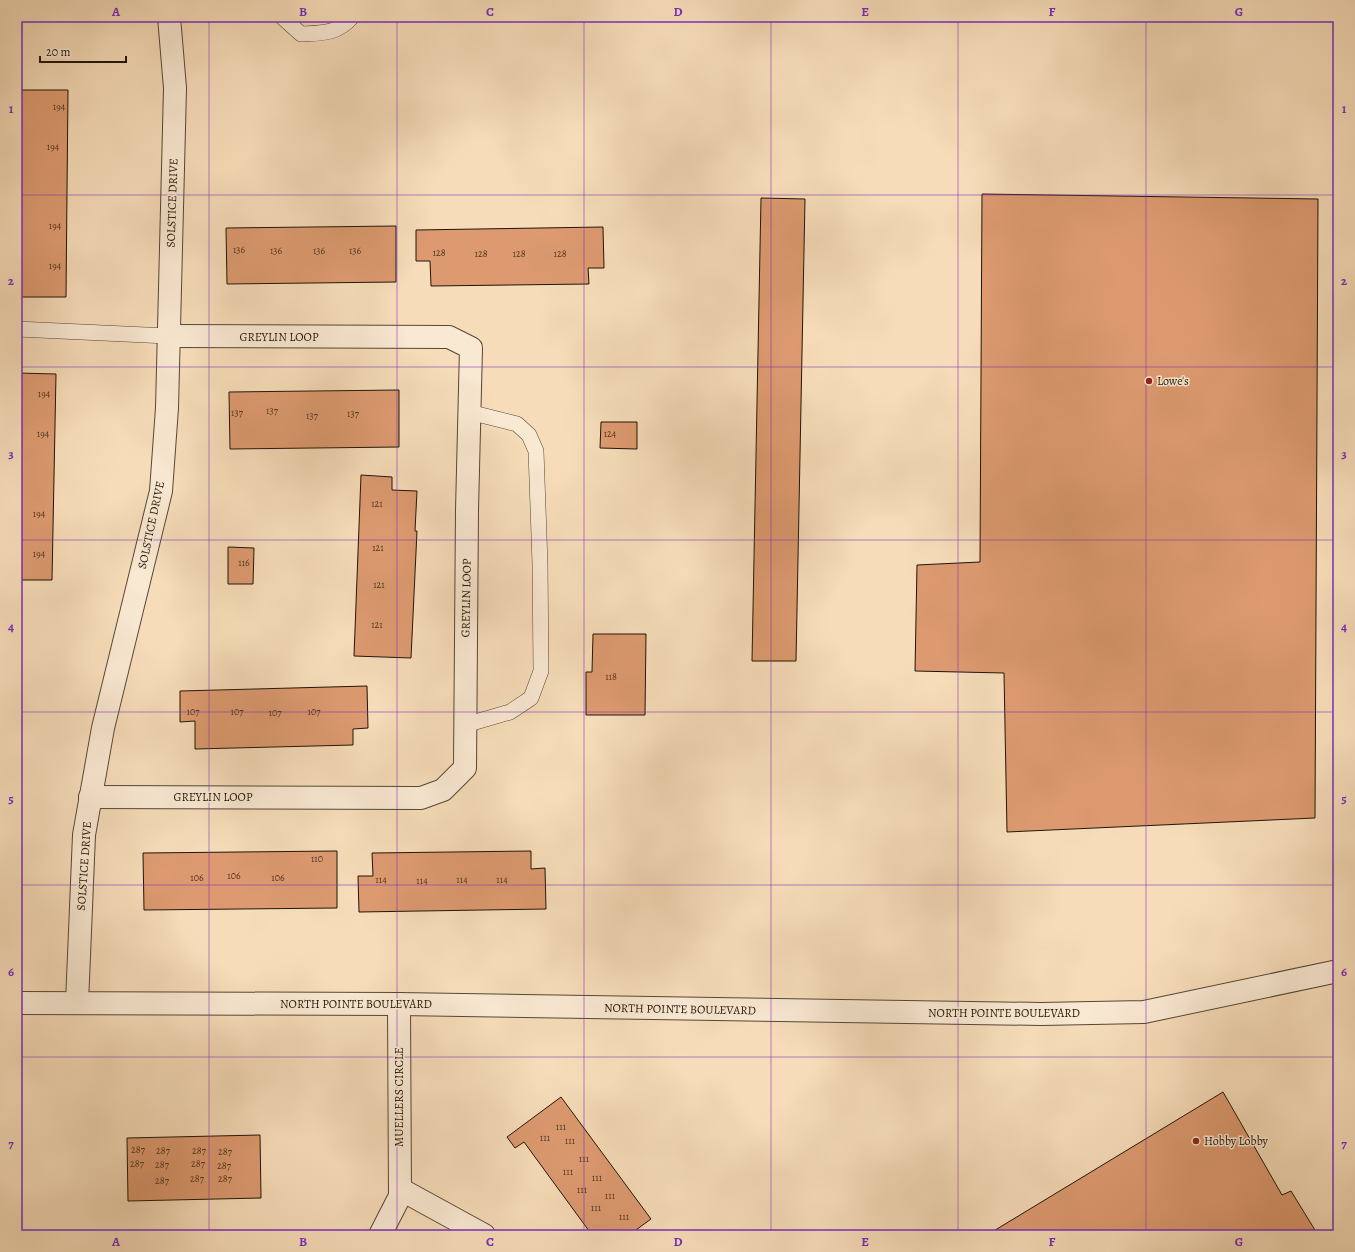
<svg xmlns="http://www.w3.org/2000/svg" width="1355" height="1252" font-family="Alegreya,serif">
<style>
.building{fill:#dd9a70;stroke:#211507}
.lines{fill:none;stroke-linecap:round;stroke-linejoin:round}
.lane-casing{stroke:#564734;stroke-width:16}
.street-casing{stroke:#564734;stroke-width:24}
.lane{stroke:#f9e8d2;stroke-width:15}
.street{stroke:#f9e8d2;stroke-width:22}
.grid{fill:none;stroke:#7b2cbf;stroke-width:1;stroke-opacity:0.55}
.poi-dot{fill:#8f2418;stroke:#f9e8d2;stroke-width:1.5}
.labels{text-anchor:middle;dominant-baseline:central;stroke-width:3;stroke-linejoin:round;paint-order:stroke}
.number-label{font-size:10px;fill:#503621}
.street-label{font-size:12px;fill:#211507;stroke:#f9e8d2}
.poi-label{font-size:12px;fill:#211507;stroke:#f9e8d2;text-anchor:start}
.neatline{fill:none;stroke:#7b2cbf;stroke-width:1.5}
.grid-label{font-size:13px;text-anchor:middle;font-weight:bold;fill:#7b2cbf}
</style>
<rect width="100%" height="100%" fill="#f6dcb9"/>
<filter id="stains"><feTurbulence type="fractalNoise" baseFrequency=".005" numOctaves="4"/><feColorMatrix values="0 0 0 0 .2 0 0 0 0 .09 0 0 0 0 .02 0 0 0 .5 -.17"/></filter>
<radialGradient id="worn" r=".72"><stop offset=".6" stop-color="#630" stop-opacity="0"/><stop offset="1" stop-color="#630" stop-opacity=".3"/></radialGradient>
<g class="building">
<path d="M17,90H68L66,297H17Z"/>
<path d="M982,194L1318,199L1315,818L1007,832L1004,673L915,671L917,565L980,562Z"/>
<path d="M761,198L805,199L796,661H752Z"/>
<path d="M396,226V282L227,284L226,228Z"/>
<path d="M603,227L604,268H588L589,284L431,286L430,261H416V230Z"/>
<path d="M17,373L56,374L52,580H17Z"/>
<path d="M399,390V447L230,449L229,392Z"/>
<path d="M601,422H637V449L600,448Z"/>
<path d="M361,475L392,477V490L417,491L415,531H417L411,658L354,656Z"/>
<path d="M228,547L254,548L253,584H228Z"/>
<path d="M593,634H646L645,715H586V672H592Z"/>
<path d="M367,686L368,728L353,729V745L195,749V721L180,722V691Z"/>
<path d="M337,851V908L144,910L143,853Z"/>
<path d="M531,851V869L545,868L546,909L359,912L358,876H373L372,853Z"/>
<path d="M1223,1092L1282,1195L1291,1191L1318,1235H987Z"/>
<path d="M561,1097L651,1219L629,1235H592L524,1142L515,1148L507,1137Z"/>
<path d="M260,1135L261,1198L128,1201L127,1138Z"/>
</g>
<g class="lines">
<defs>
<g id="lane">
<path d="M282,17L301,34C323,33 337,34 352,17"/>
<path d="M17,329L168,336"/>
<path d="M465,725L510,712L531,698L541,671L540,564L536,451L529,435L517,424L469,412"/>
</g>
<g id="street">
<path d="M90,797L421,798L443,790L465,768L467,510L471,348L449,337L168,336"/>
<path d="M17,1003L399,1004L1041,1014L1144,1012L1338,971"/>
<path d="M77,1003L84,835L103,728L161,491L167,408L175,88L169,17"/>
<path d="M400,1189L484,1235"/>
<path d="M380,1235L400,1196L399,1004"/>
</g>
</defs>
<use href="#lane" class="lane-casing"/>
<use href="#street" class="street-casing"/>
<use href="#lane" class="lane"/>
<use href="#street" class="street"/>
</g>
<path class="grid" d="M209,17V1235M397,17V1235M584,17V1235M771,17V1235M958,17V1235M1146,17V1235M17,195H1338M17,367H1338M17,540H1338M17,712H1338M17,885H1338M17,1057H1338"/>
<g class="poi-dot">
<circle cx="1149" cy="381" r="4"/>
<circle cx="1196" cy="1141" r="4"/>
</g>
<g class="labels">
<g class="number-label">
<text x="59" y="106">194</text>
<text x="53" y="146">194</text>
<text x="55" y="225">194</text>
<text x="239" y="249">136</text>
<text x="276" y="250">136</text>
<text x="319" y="250">136</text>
<text x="355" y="250">136</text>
<text x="439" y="252">128</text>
<text x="481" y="253">128</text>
<text x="519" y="253">128</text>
<text x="560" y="253">128</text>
<text x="55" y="265">194</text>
<text x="44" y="393">194</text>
<text x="272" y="410">137</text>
<text x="237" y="412">137</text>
<text x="353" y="413">137</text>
<text x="312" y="415">137</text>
<text x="43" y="433">194</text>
<text x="610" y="433">124</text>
<text x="377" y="503">121</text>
<text x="39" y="513">194</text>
<text x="378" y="547">121</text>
<text x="39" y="553">194</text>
<text x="244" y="562">116</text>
<text x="379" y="584">121</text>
<text x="377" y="624">121</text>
<text x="611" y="676">118</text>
<text x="193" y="711">107</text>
<text x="237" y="711">107</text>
<text x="314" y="711">107</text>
<text x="275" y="712">107</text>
<text x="317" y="858">110</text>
<text x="234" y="875">106</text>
<text x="197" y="877">106</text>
<text x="278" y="877">106</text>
<text x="381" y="879">114</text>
<text x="462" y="879">114</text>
<text x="502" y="879">114</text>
<text x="422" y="880">114</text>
<text x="561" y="1126">111</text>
<text x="545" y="1137">111</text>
<text x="570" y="1140">111</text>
<text x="138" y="1149">287</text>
<text x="163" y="1150">287</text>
<text x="199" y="1150">287</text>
<text x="225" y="1151">287</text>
<text x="584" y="1158">111</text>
<text x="137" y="1163">287</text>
<text x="198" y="1163">287</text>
<text x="162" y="1164">287</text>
<text x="224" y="1165">287</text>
<text x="568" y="1171">111</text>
<text x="597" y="1177">111</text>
<text x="197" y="1178">287</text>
<text x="225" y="1178">287</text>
<text x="162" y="1180">287</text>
<text x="582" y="1189">111</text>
<text x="610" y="1195">111</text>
<text x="596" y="1207">111</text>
<text x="624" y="1216">111</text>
</g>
<g class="street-label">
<text transform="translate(172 203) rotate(-88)">SOLSTICE DRIVE</text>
<text x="279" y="337">GREYLIN LOOP</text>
<text transform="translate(151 525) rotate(-78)">SOLSTICE DRIVE</text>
<text transform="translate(466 598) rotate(-89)">GREYLIN LOOP</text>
<text x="213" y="797">GREYLIN LOOP</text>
<text transform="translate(84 866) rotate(-86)">SOLSTICE DRIVE</text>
<text x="356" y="1004">NORTH POINTE BOULEVARD</text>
<text transform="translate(680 1009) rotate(1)">NORTH POINTE BOULEVARD</text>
<text x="1004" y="1013">NORTH POINTE BOULEVARD</text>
<text transform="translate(399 1097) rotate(-90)">MUELLERS CIRCLE</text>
</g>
<g class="poi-label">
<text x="1157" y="381">Lowe's</text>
<text x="1204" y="1141">Hobby Lobby</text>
</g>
</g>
<rect width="1355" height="1252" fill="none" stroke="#f6dcb9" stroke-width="44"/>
<path d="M40 56v6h86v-6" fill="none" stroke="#211507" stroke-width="2"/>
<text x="46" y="56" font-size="12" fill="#211507" stroke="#f9e8d2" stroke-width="3" paint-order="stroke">20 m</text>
<rect x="22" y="22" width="1311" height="1208" class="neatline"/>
<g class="grid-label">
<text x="116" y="16">A</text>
<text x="303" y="16">B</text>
<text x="490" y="16">C</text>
<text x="678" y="16">D</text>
<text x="865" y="16">E</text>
<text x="1052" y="16">F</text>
<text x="1239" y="16">G</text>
<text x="11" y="113">1</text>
<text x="1344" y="113">1</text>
<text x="11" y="285">2</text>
<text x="1344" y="285">2</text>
<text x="11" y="458">3</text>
<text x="1344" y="458">3</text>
<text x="11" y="631">4</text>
<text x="1344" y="631">4</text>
<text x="11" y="803">5</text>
<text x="1344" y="803">5</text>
<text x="11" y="976">6</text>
<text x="1344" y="976">6</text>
<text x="11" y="1148">7</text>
<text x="1344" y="1148">7</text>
<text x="116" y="1246">A</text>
<text x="303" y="1246">B</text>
<text x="490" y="1246">C</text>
<text x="678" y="1246">D</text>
<text x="865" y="1246">E</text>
<text x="1052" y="1246">F</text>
<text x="1239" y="1246">G</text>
</g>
<rect width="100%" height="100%" filter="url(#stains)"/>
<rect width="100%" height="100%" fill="url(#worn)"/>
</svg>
